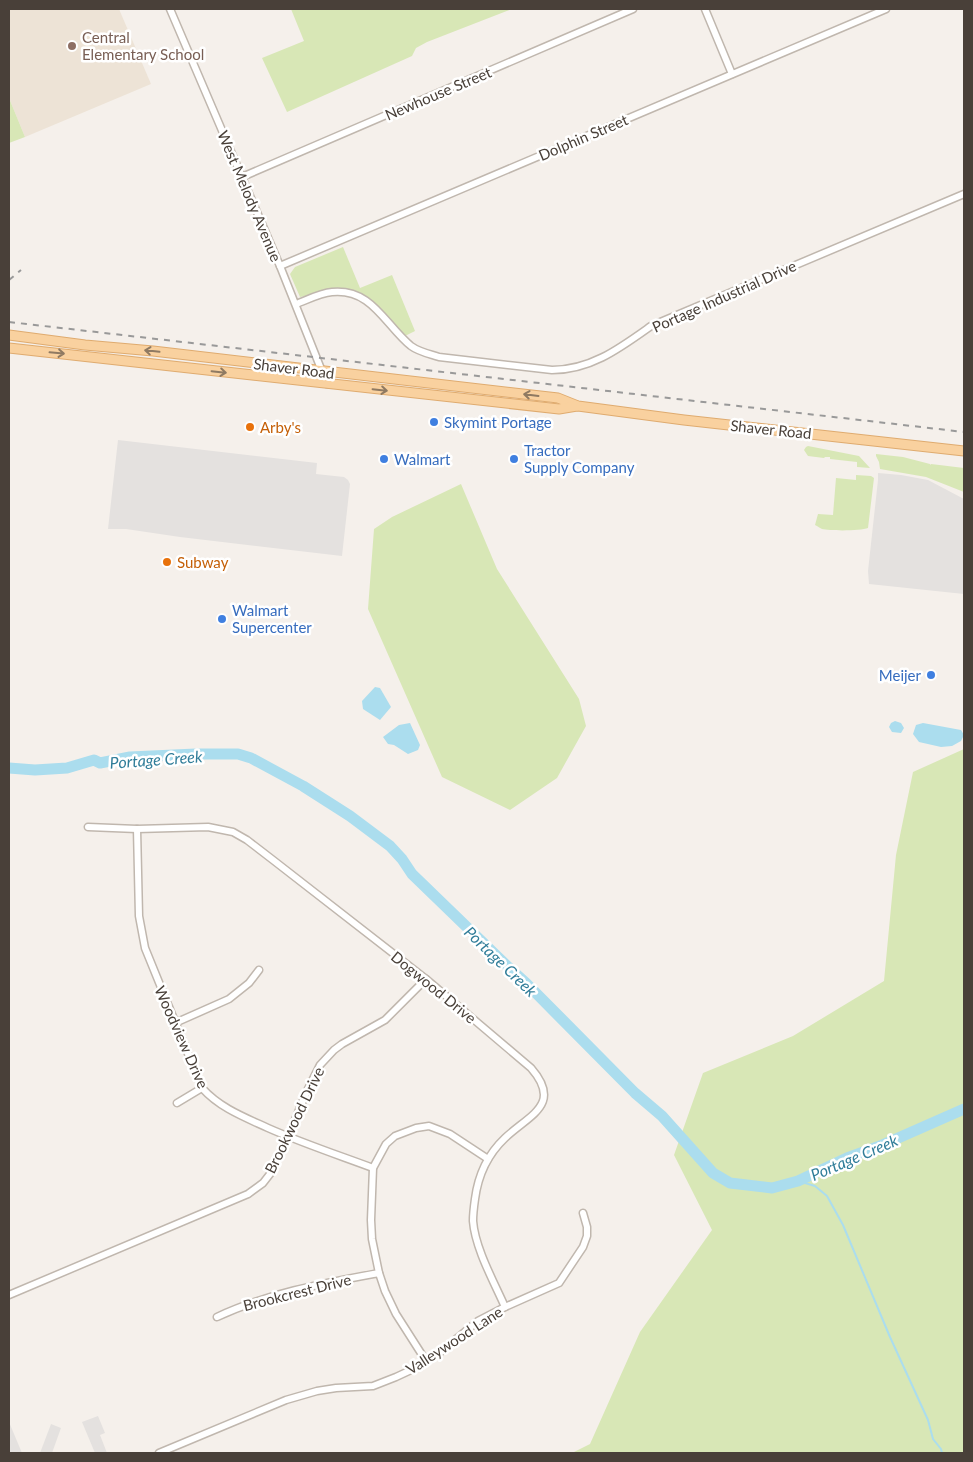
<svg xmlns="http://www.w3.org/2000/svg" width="973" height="1462" font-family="Lato,sans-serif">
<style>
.education{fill:#ede3d6}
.green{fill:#d8e7b6}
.parking{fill:#e4e1df}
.water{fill:#abddee}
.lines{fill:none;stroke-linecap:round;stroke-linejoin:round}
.stream{stroke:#abddee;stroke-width:2}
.river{stroke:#abddee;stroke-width:11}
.minor-casing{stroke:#c0b7ae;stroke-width:9}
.major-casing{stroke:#dfab6f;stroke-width:11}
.minor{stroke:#fff;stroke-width:6}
.major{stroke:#f9d19f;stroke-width:9}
.rail{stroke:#999;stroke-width:2;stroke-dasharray:6 6;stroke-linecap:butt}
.oneway{stroke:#8f7a62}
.education-dot{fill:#8d6e63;stroke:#fff;stroke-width:2}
.shop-dot{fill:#3f7fe0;stroke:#fff;stroke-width:2}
.food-dot{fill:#e8710a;stroke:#fff;stroke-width:2}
.labels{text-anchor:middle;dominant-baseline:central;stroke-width:5;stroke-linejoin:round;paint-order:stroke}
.education-label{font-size:15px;fill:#785e54;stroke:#fff;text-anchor:start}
.street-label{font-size:15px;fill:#494039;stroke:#fff}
.shop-label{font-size:15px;fill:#366cbe;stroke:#fff;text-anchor:start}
.food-label{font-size:15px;fill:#c56008;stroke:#fff;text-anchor:start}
.water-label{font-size:16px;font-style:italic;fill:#307d99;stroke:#fff}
</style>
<rect width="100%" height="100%" fill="#f5f0eb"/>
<path class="education" d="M9,9H119L151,84L25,137L9,98Z"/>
<g class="green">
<path d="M291,9H512L427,42L416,48L412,56L287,112L262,58L304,41Z"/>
<path d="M9,98L25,137L9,143Z"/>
<path d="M343,247L360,288L392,275L415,331L405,336L373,302L360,293L334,289L321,291L311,295L300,297L290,274L295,267Z"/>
<path d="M808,446L859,456L870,468L857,467V462L830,459V457H825L824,458L808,456L804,450L806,447Z"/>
<path d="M876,454L903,457L930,464L931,465V464L964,468V492L926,477L880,469L879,462L876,456Z"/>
<path d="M856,475L871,476L874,478L868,528C861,531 830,531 822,529C819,528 818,526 815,525L818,514L833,515L836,478L856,480Z"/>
<path d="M461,484L497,569L579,699L586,726L557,778L510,810L442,777L368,609L374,529L392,517Z"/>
<path d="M964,749V1453H572L590,1444L640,1332L712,1230L674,1155L703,1073L793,1036L884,981L896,855L913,772Z"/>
</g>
<g class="parking">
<path d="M118,440L317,463L316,474L344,477L348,480L350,484L342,556L180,537L126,529H108Z"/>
<path d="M878,473L901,475L928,480L964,499V594L869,584L868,571L878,480Z"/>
<path d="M98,1416L105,1433L100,1435L107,1453H95L82,1422Z"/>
<path d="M9,1422L22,1453H9Z"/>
<path d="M51,1424L61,1428L52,1453H40Z"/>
</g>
<g class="water">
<path d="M375,687L380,688L391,707L380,720L363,709L362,701Z"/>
<path d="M895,721L901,723L904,728L901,733L892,732L889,727L891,723Z"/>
<path d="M410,723L420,745L418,750L408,754L394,745L388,744L383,737L399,725Z"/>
<path d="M923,723L961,730L964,735L961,741L952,746L941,747L919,742L913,734L916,725Z"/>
</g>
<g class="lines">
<path class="stream" d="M798,1181L815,1186L827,1196L843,1225L890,1337L928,1420L933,1439L941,1449L942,1453"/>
<path class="river" d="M9,768L35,770L67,768L94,760L100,763L130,757L196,754H238L251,758L303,786L350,816L390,846L402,859L412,874L505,964L526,983L635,1093L662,1116L713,1173L730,1183L772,1188L798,1181L847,1158L880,1146L964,1109"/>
<defs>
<g id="minor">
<path d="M170,9L280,266L327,384"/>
<path d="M705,9L732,74"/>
<path d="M242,177L633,9"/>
<path d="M280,266L886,9"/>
<path d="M296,304C307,300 320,293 332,292C372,288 385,325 411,346C419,352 430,354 439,357L552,370C591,370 620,348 651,326L964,194"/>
<path d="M88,827L137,829L208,827L233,832L247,840L273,860L426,979L531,1068C563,1105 529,1115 505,1138C488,1154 478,1176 475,1199C474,1206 473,1214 473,1221C475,1248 494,1282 505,1307"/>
<path d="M137,829L139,916L145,948L202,1088C220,1108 244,1117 268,1128C302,1143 338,1155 373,1168"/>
<path d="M175,1023L229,999L249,983L259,970"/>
<path d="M177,1103L202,1088"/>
<path d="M9,1295L248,1194L263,1183L270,1174L288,1137L306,1093L320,1065L334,1050L342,1044L385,1020L426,979"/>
<path d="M217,1317C268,1293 325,1283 379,1273"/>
<path d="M426,1361L396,1314L385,1291L379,1273L372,1239L371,1220L373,1168L386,1144L395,1136L416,1128L429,1126L450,1134L488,1159"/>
<path d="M159,1453L286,1400L317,1391L336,1388L373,1386L396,1377L411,1370L438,1354L478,1321L505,1307L559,1283L583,1247L587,1236V1227L583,1213"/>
</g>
<g id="major">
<path d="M9,335L85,345L153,351L558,398L578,406L684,420L964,451"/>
<path d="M9,348L559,409L577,406"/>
</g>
</defs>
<use href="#minor" class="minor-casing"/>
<use href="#major" class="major-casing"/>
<use href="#minor" class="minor"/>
<use href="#major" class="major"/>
<g class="rail">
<path d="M9,280L21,270"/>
<path d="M9,322L964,432"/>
</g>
</g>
<defs><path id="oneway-shaft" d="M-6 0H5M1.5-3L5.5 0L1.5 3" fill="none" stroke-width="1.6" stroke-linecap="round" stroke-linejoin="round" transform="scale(1.25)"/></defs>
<g class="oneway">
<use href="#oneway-shaft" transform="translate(152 351) rotate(-174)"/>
<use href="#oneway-shaft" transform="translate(57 353) rotate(5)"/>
<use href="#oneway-shaft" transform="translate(219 372) rotate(6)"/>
<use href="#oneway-shaft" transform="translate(380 390) rotate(6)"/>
<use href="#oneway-shaft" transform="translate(531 395) rotate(-173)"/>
</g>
<circle class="education-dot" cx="72" cy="46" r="5"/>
<g class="shop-dot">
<circle cx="434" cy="422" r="5"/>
<circle cx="384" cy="459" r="5"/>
<circle cx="514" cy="459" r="5"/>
<circle cx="222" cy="619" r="5"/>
<circle cx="931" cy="675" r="5"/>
</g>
<g class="food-dot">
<circle cx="250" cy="427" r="5"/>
<circle cx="167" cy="562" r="5"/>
</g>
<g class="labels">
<g class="education-label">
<text x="82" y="37">Central<tspan x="82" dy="17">Elementary School</tspan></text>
</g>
<g class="street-label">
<text transform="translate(438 93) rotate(-23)">Newhouse Street</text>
<text transform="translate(583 137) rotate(-23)">Dolphin Street</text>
<text transform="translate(250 196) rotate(67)">West Melody Avenue</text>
<text transform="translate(724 296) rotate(-24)">Portage Industrial Drive</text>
<text transform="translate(294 368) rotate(7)">Shaver Road</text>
<text transform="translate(771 429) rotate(6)">Shaver Road</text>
<text transform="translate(434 987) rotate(39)">Dogwood Drive</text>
<text transform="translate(182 1037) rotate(66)">Woodview Drive</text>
<text transform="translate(294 1120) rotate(-64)">Brookwood Drive</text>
<text transform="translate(297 1292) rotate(-14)">Brookcrest Drive</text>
<text transform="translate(454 1340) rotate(-33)">Valleywood Lane</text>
</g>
<g class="shop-label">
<text x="444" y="422">Skymint Portage</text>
<text x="524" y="450">Tractor<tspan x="524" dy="17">Supply Company</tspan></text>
<text x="394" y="459">Walmart</text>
<text x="232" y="610">Walmart<tspan x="232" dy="17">Supercenter</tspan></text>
<text x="921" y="675" text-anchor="end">Meijer</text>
</g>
<g class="food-label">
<text x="260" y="427">Arby's</text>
<text x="177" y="562">Subway</text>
</g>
<g class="water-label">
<text transform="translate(156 759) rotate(-4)">Portage Creek</text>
<text transform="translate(501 961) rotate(44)">Portage Creek</text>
<text transform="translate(854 1157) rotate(-23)">Portage Creek</text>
</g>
</g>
<rect width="973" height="1462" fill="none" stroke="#494039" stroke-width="20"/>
</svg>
